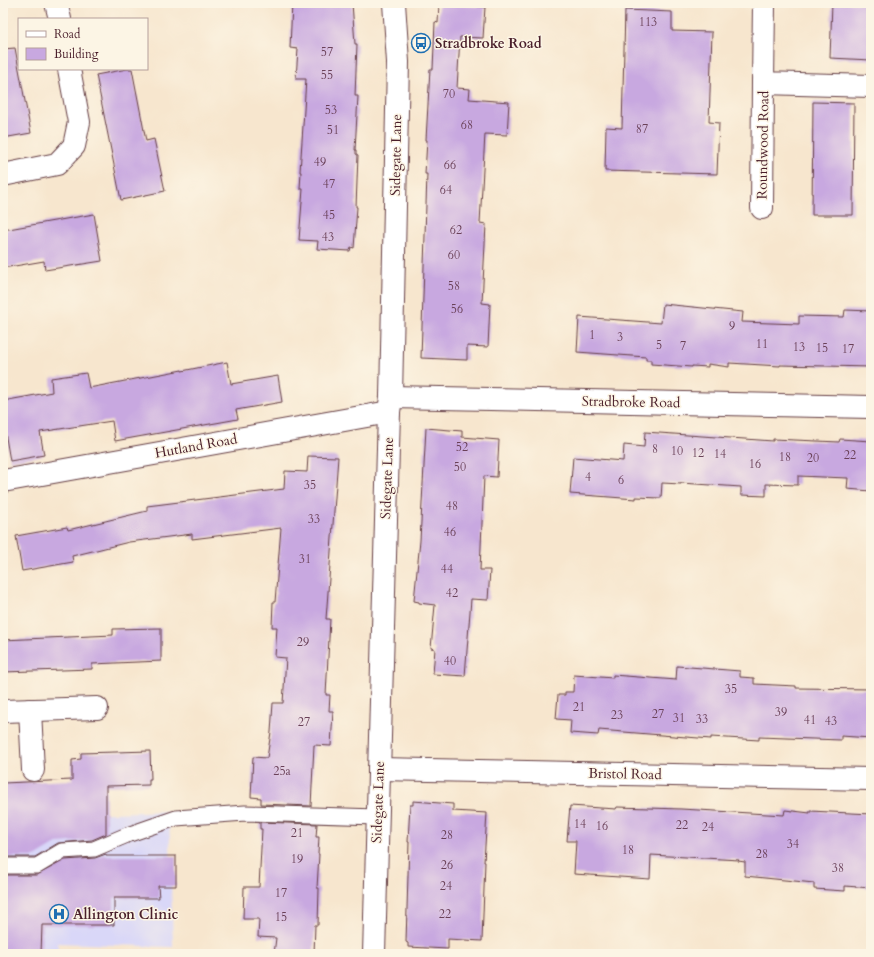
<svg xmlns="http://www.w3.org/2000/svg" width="874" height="957" font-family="Cardo,serif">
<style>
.built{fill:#d9d7f8}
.building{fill:#c8a8e0}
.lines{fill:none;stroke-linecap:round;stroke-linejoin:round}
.lane-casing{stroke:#643d43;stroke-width:17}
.street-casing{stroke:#643d43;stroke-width:24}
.secondary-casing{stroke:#643d43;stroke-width:24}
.lane{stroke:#fff;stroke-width:15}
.street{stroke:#fff;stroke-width:22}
.secondary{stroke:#fff;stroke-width:22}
.labels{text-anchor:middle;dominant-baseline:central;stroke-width:3;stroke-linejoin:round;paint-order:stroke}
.number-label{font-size:12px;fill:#6a4158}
.poi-label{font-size:14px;font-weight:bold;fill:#4a1f2b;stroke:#fcf5e5;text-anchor:start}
.street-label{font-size:14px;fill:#4a1f2b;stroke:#fcf5e5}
</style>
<rect width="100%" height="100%" fill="#fcf5e5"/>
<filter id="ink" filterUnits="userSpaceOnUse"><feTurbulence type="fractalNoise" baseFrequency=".025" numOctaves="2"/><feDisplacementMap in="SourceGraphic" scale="8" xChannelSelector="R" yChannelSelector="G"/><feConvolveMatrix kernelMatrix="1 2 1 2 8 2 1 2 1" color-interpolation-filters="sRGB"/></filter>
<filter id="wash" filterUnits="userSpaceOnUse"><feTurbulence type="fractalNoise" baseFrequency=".012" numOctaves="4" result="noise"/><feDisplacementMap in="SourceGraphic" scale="16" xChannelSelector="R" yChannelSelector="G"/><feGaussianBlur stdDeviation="0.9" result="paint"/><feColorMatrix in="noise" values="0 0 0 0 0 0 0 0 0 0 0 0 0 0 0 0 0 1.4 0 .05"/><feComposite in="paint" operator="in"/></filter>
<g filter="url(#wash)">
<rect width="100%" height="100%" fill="#f7e6ce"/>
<path class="built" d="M169,811L173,947L58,943V954H3V817Z"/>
<g id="blocks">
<g class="building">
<path d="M292,3H352L355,44H357L355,96H358L355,150H356V154L358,155L356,207H357L354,248L351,247L350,251L317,249L318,241L299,240L303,189H300L301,172H300L306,79H296L298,49L290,48Z"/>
<path d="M832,3H871V60L830,58Z"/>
<path d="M439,4L485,7L483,38L460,37L457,88L470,89L469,99L509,102L507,135L485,134L480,223L486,224L482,303L490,304L488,347L467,346V360L421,358L427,174H425L427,140H426L430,69H433L435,22L438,23Z"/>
<path d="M625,10L672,12V31L712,32L709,122L719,123L717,174L605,171L606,127L622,128Z"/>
<path d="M15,48L31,133L3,138V49Z"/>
<path d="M127,69H132L146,141L154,139L165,191L121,200L96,75Z"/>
<path d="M813,102L854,103L853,215H812Z"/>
<path d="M94,214L102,261L45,270L44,261L3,268V230Z"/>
<path d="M663,304L743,312L742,322L799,324V316L844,317L845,310L871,311V367L780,365V366L729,363V367L708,364V367L692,366V367L651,364V360H646V357L577,352L579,317L661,323Z"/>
<path d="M227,362L231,384L278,376L282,402L236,410L238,419L115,441L112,421L40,432L44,455L10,461L3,420V401L52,392L51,378L86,373L89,388L182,370V371Z"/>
<path d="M426,428L462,431V437L499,440L497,477L484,476L480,570H490L488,600L471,599L465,676L433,674L435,649L431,648L435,605L419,603V602L414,601L420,541Z"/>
<path d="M645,432L773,441V439L839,442L840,439L871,441V491L847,489L848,478L798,476V485L766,484V496L741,495V487L681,483V484L662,483L661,498L636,497V499L570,494L573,457L623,461L624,445L644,447Z"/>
<path d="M308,456L338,457L326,619H330L326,695H330L329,711H333L331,746L314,745L311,806L261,804V798L251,797L253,757L267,758L271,732L273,703H283L286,658L275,657L277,627H272L273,602H275L281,528L192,539V534L129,542L72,556L73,562L22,571L16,536L67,527L68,530L147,511V506L284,489L285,471L307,472Z"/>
<path d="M161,628V661L92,664V669L3,672V640L113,635V629Z"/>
<path d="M677,666L740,671V677L754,678V684L796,686V688L871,689V738L841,736V740L759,737V740L711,737V739L599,730L598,735L570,733L571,720L556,719L558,695H565V692H573L574,675L613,678V675L676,680Z"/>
<path d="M150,751L151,779H149V785L106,786V834L92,840L58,843L35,857H3V783L72,780V760L81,759V753Z"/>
<path d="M413,801L453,804V811L487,813L484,862H485L482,941L448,939V949L408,947V943L406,942L409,842H408L410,805H413Z"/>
<path d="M570,806L616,809L617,807L681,809L784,815L785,810L810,813V811L871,814V888L845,886V891L814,889V883L745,876V862L738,861L739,860L651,855L650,879L574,874L576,841H567Z"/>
<path d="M260,822L317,824L316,837H319L318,854H319L317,888H319L318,925H315L314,954H274L276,938L258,937L259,919H243L244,887H259L262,829H260Z"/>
<path d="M106,854V856H176V886H158L159,898H114V925H42L41,954H3V875H37L65,860L95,858Z"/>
</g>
</g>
</g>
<g filter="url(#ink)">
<use href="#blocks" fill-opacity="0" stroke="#643d43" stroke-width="1"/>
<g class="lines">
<defs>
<path id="lane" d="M3,866H37L62,851L94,849L127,835L176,818L245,813L377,817"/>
<g id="street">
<path d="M56,3L60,19"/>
<path d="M764,3L763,83L871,86"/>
<path d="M3,175L57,164L74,146L79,122L69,69"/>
<path d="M762,208L763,83"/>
<path d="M391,397L871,407"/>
<path d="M3,481L389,412"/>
<path d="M30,710L33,770"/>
<path d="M3,711L97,708"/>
<path d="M379,769L871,779"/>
</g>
<path id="secondary" d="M374,954L389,412L391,397L398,62L394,3"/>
</defs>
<use href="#lane" class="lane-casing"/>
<use href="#street" class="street-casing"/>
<use href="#secondary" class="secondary-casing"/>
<use href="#lane" class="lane"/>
<use href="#street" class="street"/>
<use href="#secondary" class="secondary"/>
</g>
</g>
<defs>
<symbol id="bus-ring" viewBox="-11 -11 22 22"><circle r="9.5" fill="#fcf5e5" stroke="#1f6fb2" stroke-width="1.5"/><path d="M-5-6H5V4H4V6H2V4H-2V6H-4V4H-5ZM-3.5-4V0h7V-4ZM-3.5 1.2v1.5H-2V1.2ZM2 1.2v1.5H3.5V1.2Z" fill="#1f6fb2"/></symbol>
<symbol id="hospital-ring" viewBox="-11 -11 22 22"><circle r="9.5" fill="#fcf5e5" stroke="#1f6fb2" stroke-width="1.5"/><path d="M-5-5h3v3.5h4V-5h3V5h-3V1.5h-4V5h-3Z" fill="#1f6fb2"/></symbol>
</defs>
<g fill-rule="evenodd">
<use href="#bus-ring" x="410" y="32" width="22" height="22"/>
<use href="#hospital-ring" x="48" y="903" width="22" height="22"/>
</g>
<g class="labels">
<g class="number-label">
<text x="648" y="22">113</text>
<text x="327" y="52">57</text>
<text x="327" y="75">55</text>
<text x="449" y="94">70</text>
<text x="331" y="110">53</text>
<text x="467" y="125">68</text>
<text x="642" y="129">87</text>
<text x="333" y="130">51</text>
<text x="320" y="162">49</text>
<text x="450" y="165">66</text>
<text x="329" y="184">47</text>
<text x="446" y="190">64</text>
<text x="329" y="215">45</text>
<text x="456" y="230">62</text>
<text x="328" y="237">43</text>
<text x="454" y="255">60</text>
<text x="454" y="286">58</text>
<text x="457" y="309">56</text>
<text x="732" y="326">9</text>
<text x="592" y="335">1</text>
<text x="620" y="337">3</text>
<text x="762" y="344">11</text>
<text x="659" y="345">5</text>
<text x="683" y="346">7</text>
<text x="799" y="347">13</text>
<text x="822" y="348">15</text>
<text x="848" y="349">17</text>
<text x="462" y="447">52</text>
<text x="655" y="449">8</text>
<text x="677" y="451">10</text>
<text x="698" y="453">12</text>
<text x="720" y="454">14</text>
<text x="850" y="455">22</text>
<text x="785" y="457">18</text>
<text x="813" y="458">20</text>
<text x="755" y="464">16</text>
<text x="460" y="467">50</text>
<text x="588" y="477">4</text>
<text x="621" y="480">6</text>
<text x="310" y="485">35</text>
<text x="452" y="506">48</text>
<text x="314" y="519">33</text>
<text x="450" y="532">46</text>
<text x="305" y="559">31</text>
<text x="447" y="569">44</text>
<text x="452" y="593">42</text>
<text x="303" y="642">29</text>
<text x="450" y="661">40</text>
<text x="731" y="689">35</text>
<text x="579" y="707">21</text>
<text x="781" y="712">39</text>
<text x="658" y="714">27</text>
<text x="617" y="715">23</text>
<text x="679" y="718">31</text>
<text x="702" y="719">33</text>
<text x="810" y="720">41</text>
<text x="831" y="721">43</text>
<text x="304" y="722">27</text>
<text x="282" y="771">25a</text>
<text x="580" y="824">14</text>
<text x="682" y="825">22</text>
<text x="602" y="826">16</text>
<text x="708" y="827">24</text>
<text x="297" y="833">21</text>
<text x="447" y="835">28</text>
<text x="793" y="844">34</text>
<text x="628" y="850">18</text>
<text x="762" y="854">28</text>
<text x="297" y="859">19</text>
<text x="447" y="865">26</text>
<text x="838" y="868">38</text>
<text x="446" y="886">24</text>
<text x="281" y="893">17</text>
<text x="445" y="914">22</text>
<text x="281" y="917">15</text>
</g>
<g class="poi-label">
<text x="435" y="43">Stradbroke Road</text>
<text x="73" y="914">Allington Clinic</text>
</g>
<g class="street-label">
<text transform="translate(763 145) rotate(-89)">Roundwood Road</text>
<text transform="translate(396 155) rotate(-89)">Sidegate Lane</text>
<text transform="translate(631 402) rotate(1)">Stradbroke Road</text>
<text transform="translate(196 446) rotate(-10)">Hutland Road</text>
<text transform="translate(387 478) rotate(-88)">Sidegate Lane</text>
<text transform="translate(625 774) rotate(1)">Bristol Road</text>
<text transform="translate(378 802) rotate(-88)">Sidegate Lane</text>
</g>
</g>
<rect width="874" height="957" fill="none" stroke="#fcf5e5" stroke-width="16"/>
<rect x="18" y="18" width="130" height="52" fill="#fcf5e5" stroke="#b59f9b"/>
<rect x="26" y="31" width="20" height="6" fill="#ffffff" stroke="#b59f9b"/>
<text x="54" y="38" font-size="12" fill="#4a1f2b">Road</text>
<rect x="26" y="48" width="20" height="12" fill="#c8a8e0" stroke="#b59f9b"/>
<text x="54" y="58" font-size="12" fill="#4a1f2b">Building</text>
</svg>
